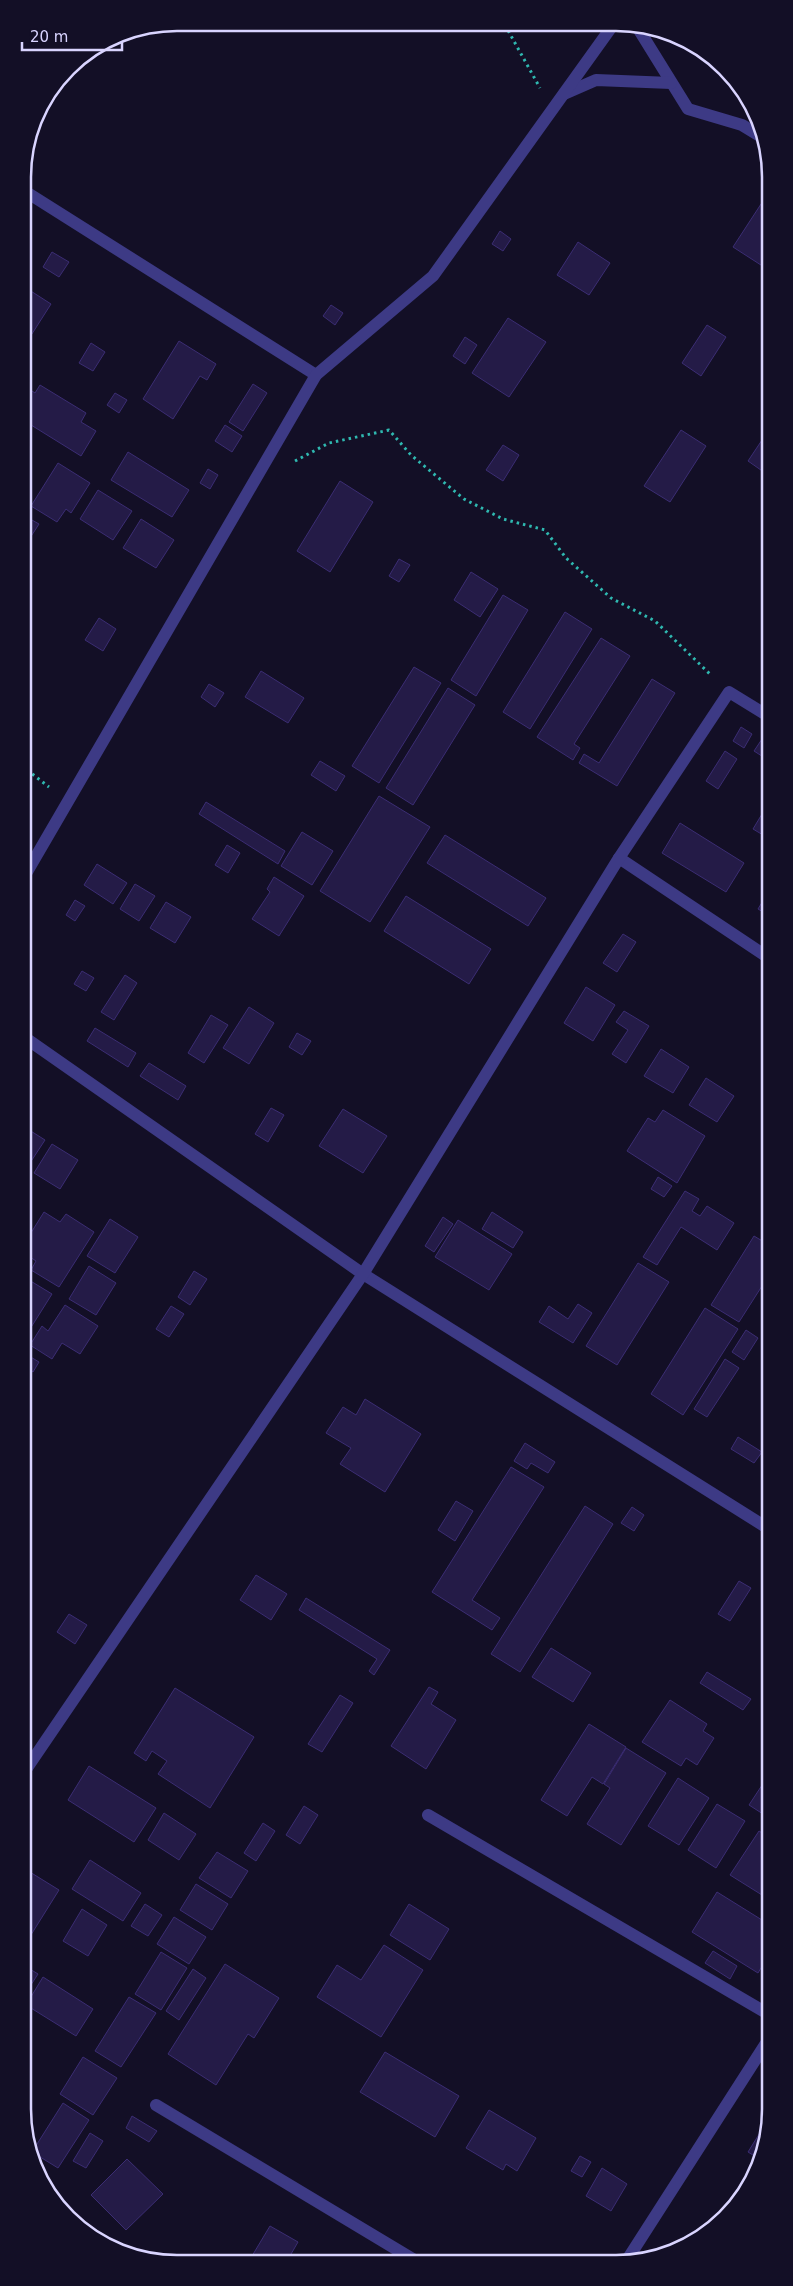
<svg xmlns="http://www.w3.org/2000/svg" width="793" height="2286" font-family="'DejaVu Sans',sans-serif">
<style>
.building{fill:#241b47;stroke:#3b2d73}
.lines{fill:none;stroke-linecap:round;stroke-linejoin:round}
.path{stroke:#2fb8b0;stroke-width:3;stroke-dasharray:2.5 4;stroke-linecap:butt}
.street{stroke:#3d3a85;stroke-width:12}
.rim{fill:none;stroke:#d9d4ff;stroke-width:2.5}
</style>
<rect width="100%" height="100%" fill="#130f26"/>
<g class="building">
<path d="M763,201L768,204V261L764,267L733,247Z"/>
<path d="M500,231L511,239L503,251L492,244Z"/>
<path d="M578,242L610,263L589,295L557,275Z"/>
<path d="M52,252L69,262L59,277L43,267Z"/>
<path d="M23,286L51,304L23,348Z"/>
<path d="M331,305L343,313L335,325L323,316Z"/>
<path d="M508,318L546,342L509,397L472,373Z"/>
<path d="M707,325L726,337L701,376L682,363Z"/>
<path d="M465,337L477,345L465,364L453,356Z"/>
<path d="M179,341L216,364L207,380L200,376L173,419L143,399Z"/>
<path d="M91,343L105,352L93,371L79,363Z"/>
<path d="M253,384L267,393L243,431L229,422Z"/>
<path d="M23,385L35,393L40,385L86,413L81,422L96,431L81,456L23,420Z"/>
<path d="M115,393L127,400L119,413L107,405Z"/>
<path d="M225,425L242,436L232,452L215,441Z"/>
<path d="M681,430L706,446L670,502L644,486Z"/>
<path d="M764,437L768,439V475L748,461Z"/>
<path d="M503,445L519,455L503,481L486,470Z"/>
<path d="M128,452L189,490L172,517L111,480Z"/>
<path d="M58,463L90,483L71,513L66,509L57,522L31,506Z"/>
<path d="M208,469L218,475L210,489L200,483Z"/>
<path d="M340,481L373,502L330,572L297,551Z"/>
<path d="M98,490L132,511L113,540L80,519Z"/>
<path d="M23,515L39,524L30,538L23,534Z"/>
<path d="M141,519L174,540L156,568L123,548Z"/>
<path d="M399,559L410,565L399,582L389,576Z"/>
<path d="M471,572L498,589L480,617L454,600Z"/>
<path d="M503,595L528,610L476,696L451,680Z"/>
<path d="M565,612L592,629L530,729L503,712Z"/>
<path d="M99,618L116,629L103,651L85,640Z"/>
<path d="M601,638L630,656L574,744L580,748L573,760L537,737Z"/>
<path d="M414,667L441,683L379,783L352,766Z"/>
<path d="M261,671L304,698L288,723L245,697Z"/>
<path d="M652,679L675,693L617,786L579,763L584,754L599,763Z"/>
<path d="M209,684L224,693L215,707L201,697Z"/>
<path d="M448,688L475,705L413,805L386,788Z"/>
<path d="M741,727L752,734L744,748L733,741Z"/>
<path d="M762,739L768,742V760L754,751Z"/>
<path d="M725,751L737,759L718,789L706,781Z"/>
<path d="M320,761L345,776L336,791L311,775Z"/>
<path d="M379,796L430,827L370,922L320,891Z"/>
<path d="M206,802L285,851L278,864L199,814Z"/>
<path d="M768,804V838L753,829Z"/>
<path d="M680,823L744,863L726,892L662,853Z"/>
<path d="M302,832L333,851L312,885L281,866Z"/>
<path d="M445,835L546,898L528,926L427,863Z"/>
<path d="M227,845L240,853L228,873L215,865Z"/>
<path d="M97,864L127,883L113,904L84,885Z"/>
<path d="M274,877L304,896L279,936L252,919L270,892L267,889Z"/>
<path d="M135,884L155,896L139,921L120,909Z"/>
<path d="M406,896L491,949L469,984L384,931Z"/>
<path d="M764,899L769,902L768,915L758,909Z"/>
<path d="M75,900L85,906L75,921L66,915Z"/>
<path d="M166,902L191,917L175,943L150,928Z"/>
<path d="M623,934L636,942L617,972L603,963Z"/>
<path d="M82,971L94,978L86,991L74,984Z"/>
<path d="M125,975L137,983L114,1020L101,1012Z"/>
<path d="M586,987L615,1005L593,1041L564,1023Z"/>
<path d="M249,1007L274,1023L249,1064L223,1048Z"/>
<path d="M624,1011L649,1026L626,1063L612,1054L628,1030L616,1022Z"/>
<path d="M211,1015L228,1025L204,1063L188,1053Z"/>
<path d="M95,1028L136,1053L128,1067L87,1041Z"/>
<path d="M297,1033L311,1041L302,1055L289,1047Z"/>
<path d="M661,1049L689,1067L673,1093L644,1076Z"/>
<path d="M149,1063L186,1086L178,1100L140,1076Z"/>
<path d="M706,1078L734,1096L717,1122L689,1105Z"/>
<path d="M271,1108L284,1115L268,1142L255,1134Z"/>
<path d="M343,1109L387,1136L363,1173L319,1146Z"/>
<path d="M663,1110L705,1136L677,1183L627,1151L648,1118L655,1122Z"/>
<path d="M26,1128L45,1140L28,1166L24,1164Z"/>
<path d="M52,1144L78,1160L60,1189L34,1173Z"/>
<path d="M658,1177L672,1186L664,1197L651,1189Z"/>
<path d="M685,1191L699,1199L692,1211L700,1216L707,1206L734,1223L717,1250L681,1227L657,1265L643,1257Z"/>
<path d="M24,1204L31,1208L24,1220Z"/>
<path d="M44,1212L60,1222L66,1214L94,1232L59,1287L31,1270L36,1261L24,1253V1244Z"/>
<path d="M492,1212L523,1232L513,1248L482,1229Z"/>
<path d="M443,1217L453,1224L434,1252L425,1246Z"/>
<path d="M110,1219L138,1237L115,1273L87,1256Z"/>
<path d="M458,1220L512,1254L489,1290L435,1257Z"/>
<path d="M754,1236L769,1245V1275L739,1322L711,1305Z"/>
<path d="M638,1263L669,1282L617,1365L586,1346Z"/>
<path d="M89,1266L116,1283L96,1315L69,1299Z"/>
<path d="M194,1271L207,1279L190,1305L178,1297Z"/>
<path d="M24,1277L52,1294L30,1329L24,1325Z"/>
<path d="M578,1304L592,1313L573,1343L539,1322L549,1306L568,1319Z"/>
<path d="M65,1305L98,1326L80,1354L62,1343L52,1359L30,1345L42,1326L48,1331Z"/>
<path d="M171,1306L184,1314L169,1337L156,1329Z"/>
<path d="M705,1308L738,1329L683,1415L651,1394Z"/>
<path d="M746,1330L758,1338L744,1360L732,1352Z"/>
<path d="M24,1353L39,1362L33,1372L24,1366Z"/>
<path d="M725,1359L739,1368L707,1417L694,1409Z"/>
<path d="M365,1399L421,1434L385,1492L340,1464L351,1448L326,1433L343,1407L356,1415Z"/>
<path d="M769,1423V1439L762,1435Z"/>
<path d="M738,1437L762,1452L754,1463L731,1449Z"/>
<path d="M525,1443L555,1462L548,1473L531,1463L527,1469L514,1461Z"/>
<path d="M511,1467L544,1487L472,1600L500,1618L492,1630L432,1592Z"/>
<path d="M456,1501L473,1511L455,1541L438,1530Z"/>
<path d="M585,1506L613,1524L520,1672L491,1654Z"/>
<path d="M632,1507L644,1515L634,1531L621,1523Z"/>
<path d="M256,1575L287,1594L271,1620L240,1600Z"/>
<path d="M739,1581L751,1588L730,1621L718,1614Z"/>
<path d="M306,1598L390,1650L374,1675L369,1671L377,1659L299,1610Z"/>
<path d="M69,1614L87,1625L75,1644L57,1632Z"/>
<path d="M551,1648L591,1673L573,1702L532,1677Z"/>
<path d="M707,1672L751,1699L743,1710L700,1683Z"/>
<path d="M429,1687L438,1692L431,1704L456,1720L426,1769L391,1746Z"/>
<path d="M175,1688L254,1737L210,1808L158,1774L167,1761L152,1751L146,1761L134,1753Z"/>
<path d="M340,1695L353,1703L322,1752L308,1744Z"/>
<path d="M670,1700L707,1724L703,1731L714,1738L697,1765L686,1758L681,1766L642,1742Z"/>
<path d="M589,1724L626,1747L603,1784L592,1777L567,1816L541,1800Z"/>
<path d="M626,1748L666,1773L621,1845L587,1824L610,1788L604,1784Z"/>
<path d="M89,1766L156,1808L134,1842L68,1800Z"/>
<path d="M770,1773V1804L763,1814L749,1805Z"/>
<path d="M678,1778L709,1798L679,1845L648,1826Z"/>
<path d="M717,1804L745,1821L716,1868L688,1850Z"/>
<path d="M304,1806L318,1815L300,1844L286,1835Z"/>
<path d="M164,1813L196,1834L179,1860L148,1840Z"/>
<path d="M263,1823L275,1831L256,1861L244,1853Z"/>
<path d="M759,1831L770,1838V1900L730,1875Z"/>
<path d="M217,1852L248,1871L231,1898L199,1878Z"/>
<path d="M90,1860L141,1893L123,1921L72,1889Z"/>
<path d="M25,1869L59,1890L29,1938L25,1936Z"/>
<path d="M196,1884L228,1904L212,1930L180,1910Z"/>
<path d="M717,1892L770,1925V1953L758,1973L692,1932Z"/>
<path d="M145,1904L162,1915L148,1936L131,1926Z"/>
<path d="M409,1904L449,1929L430,1960L390,1935Z"/>
<path d="M82,1909L107,1925L88,1956L63,1941Z"/>
<path d="M174,1917L206,1937L189,1964L157,1944Z"/>
<path d="M384,1945L423,1970L381,2037L317,1997L337,1965L361,1980Z"/>
<path d="M713,1951L737,1966L730,1979L705,1963Z"/>
<path d="M161,1952L187,1968L161,2010L135,1994Z"/>
<path d="M225,1964L279,1998L254,2038L248,2034L216,2085L168,2054Z"/>
<path d="M25,1966L38,1974L25,1994Z"/>
<path d="M193,1969L206,1978L179,2020L166,2011Z"/>
<path d="M43,1977L93,2009L76,2036L26,2005Z"/>
<path d="M129,1997L156,2013L121,2067L95,2051Z"/>
<path d="M385,2052L459,2096L435,2137L360,2092Z"/>
<path d="M83,2057L117,2078L93,2115L60,2094Z"/>
<path d="M63,2103L89,2120L58,2168L32,2152Z"/>
<path d="M489,2110L536,2138L517,2171L506,2164L503,2170L466,2148Z"/>
<path d="M132,2116L157,2131L149,2142L126,2128Z"/>
<path d="M766,2123L769,2124L761,2160L748,2152Z"/>
<path d="M90,2133L103,2141L86,2168L73,2161Z"/>
<path d="M580,2156L591,2162L582,2177L571,2171Z"/>
<path d="M127,2159L163,2194L126,2230L91,2195Z"/>
<path d="M602,2168L627,2184L611,2211L586,2196Z"/>
<path d="M270,2226L298,2242L287,2261H249Z"/>
</g>
<g class="lines">
<g class="path">
<path d="M505,25L540,88"/>
<path d="M295,461L329,443L389,430L411,455L464,499L503,519L545,530L566,558L611,598L655,621L712,676"/>
<path d="M24,764L31,773L49,787"/>
</g>
<g class="street">
<path d="M636,25L688,109L742,125L765,139"/>
<path d="M564,94L596,80L671,83"/>
<path d="M23,190L316,375"/>
<path d="M619,858L769,958"/>
<path d="M24,877L316,375L433,276L613,25"/>
<path d="M24,1037L363,1274L769,1529"/>
<path d="M25,1771L363,1274L619,858L729,692L768,716"/>
<path d="M428,1815L770,2015"/>
<path d="M156,2105L416,2261"/>
<path d="M627,2260L770,2037"/>
</g>
</g>
<path d="M0 0H793V2286H0ZM177 31H616A146 146 0 0 1 762 177V2109A146 146 0 0 1 616 2255H177A146 146 0 0 1 31 2109V177A146 146 0 0 1 177 31Z" fill="#130f26" fill-rule="evenodd"/>
<path class="rim" d="M177 31H616A146 146 0 0 1 762 177V2109A146 146 0 0 1 616 2255H177A146 146 0 0 1 31 2109V177A146 146 0 0 1 177 31Z"/>
<path d="M22 42v8h100v-8" fill="none" stroke="#d9d4ff" stroke-width="2.5"/>
<text x="30" y="42" font-size="15" fill="#d9d4ff" stroke="#130f26" stroke-width="4" paint-order="stroke">20 m</text>
</svg>
